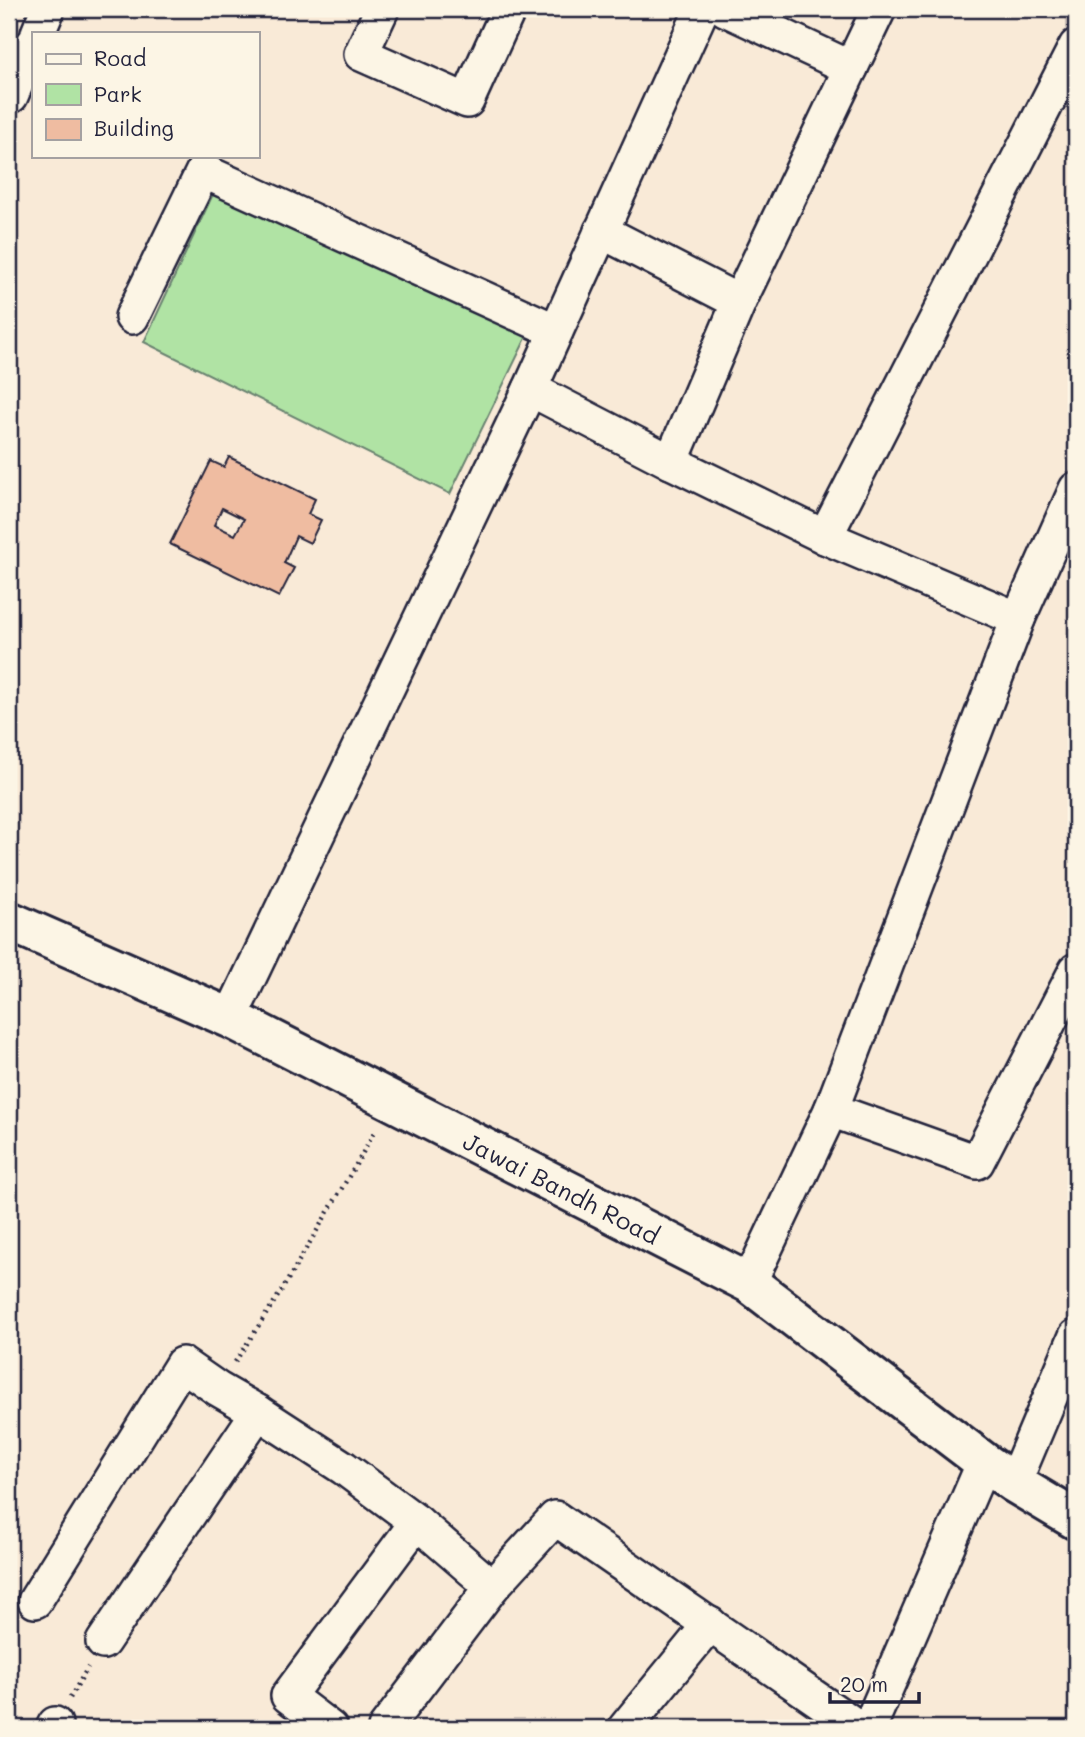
<svg xmlns="http://www.w3.org/2000/svg" width="1085" height="1737" font-family="Mali,sans-serif">
<style>
.green{fill:#b0e3a4;stroke:#698270;stroke-width:2}
.building{fill:#efbca1;stroke:#22223b;stroke-width:2;fill-rule:evenodd}
.lines{fill:none;stroke-linecap:round;stroke-linejoin:round}
.street-casing{stroke:#22223b;stroke-width:38}
.secondary-casing{stroke:#22223b;stroke-width:44}
.path{stroke:#22223b;stroke-width:4.5;stroke-dasharray:2 5;stroke-linecap:butt}
.street{stroke:#fcf5e5;stroke-width:33}
.secondary{stroke:#fcf5e5;stroke-width:38}
.labels{text-anchor:middle;dominant-baseline:central;stroke-width:6;stroke-linejoin:round;paint-order:stroke}
.street-label{font-size:24px;fill:#22223b;stroke:#fcf5e5}
</style>
<rect width="100%" height="100%" fill="#f9ead7"/>
<filter id="ink" filterUnits="userSpaceOnUse"><feTurbulence type="fractalNoise" baseFrequency=".0143" numOctaves="2"/><feDisplacementMap in="SourceGraphic" scale="14" xChannelSelector="R" yChannelSelector="G"/><feConvolveMatrix kernelMatrix="1 2 1 2 8 2 1 2 1" color-interpolation-filters="sRGB"/></filter>
<g filter="url(#ink)">
<path class="green" d="M214,192L529,332L450,494L144,342Z"/>
<path class="building" d="M229,457L315,499L308,514L321,520L310,543L296,536L284,563L294,568L279,597L170,544L211,461L224,467ZM222,508L244,519L235,535L214,525Z"/>
<g class="lines">
<defs>
<g id="street">
<path d="M382,9L361,54L467,101L509,9"/>
<path d="M725,9L851,68"/>
<path d="M38,33L48,9"/>
<path d="M11,96L33,44"/>
<path d="M601,231L739,302"/>
<path d="M132,317L203,171L556,331"/>
<path d="M530,389L671,462L825,537L1018,619"/>
<path d="M671,462L739,302L879,9"/>
<path d="M825,537L1076,46"/>
<path d="M230,1018L530,389L702,9"/>
<path d="M831,1110L977,1162L1076,970"/>
<path d="M749,1283L831,1110L1018,619L1076,489"/>
<path d="M258,1412L344,1468L417,1522L492,1587"/>
<path d="M1014,1483L1076,1336"/>
<path d="M35,1601L182,1364L218,1389L258,1412L103,1642"/>
<path d="M53,1728L55,1724"/>
<path d="M330,1728L288,1696L417,1522"/>
<path d="M385,1728L492,1587L555,1518L859,1728"/>
<path d="M625,1728L710,1624"/>
<path d="M869,1728L984,1462"/>
</g>
<g id="secondary">
<path id="s1" d="M9,921L230,1018L749,1283L984,1462L1014,1483L1076,1520"/>
</g>
</defs>
<use href="#street" class="street-casing"/>
<use href="#secondary" class="secondary-casing"/>
<g class="path">
<path d="M235,1362L280,1293L361,1156L375,1130"/>
<path d="M70,1698L88,1667"/>
</g>
<use href="#street" class="street"/>
<use href="#secondary" class="secondary"/>
</g>
</g>
<g class="labels">
<g class="street-label">
<text stroke="none"><textPath href="#s1" startOffset="614">Jawai Bandh Road</textPath></text>
</g>
</g>
<rect width="1085" height="1737" fill="none" stroke="#fcf5e5" stroke-width="35"/>
<rect x="18" y="18" width="1050" height="1702" fill="none" stroke="#22223b" stroke-width="2.5" filter="url(#ink)"/>
<rect x="32" y="32" width="228" height="126" fill="#fcf5e5" stroke="#a5a1a1" stroke-width="2"/>
<rect x="46" y="54" width="35" height="10" fill="#fcf5e5" stroke="#a5a1a1" stroke-width="2"/>
<text x="94" y="66" font-size="21" fill="#22223b">Road</text>
<rect x="46" y="84" width="35" height="21" fill="#b0e3a4" stroke="#a5a1a1" stroke-width="2"/>
<text x="94" y="102" font-size="21" fill="#22223b">Park</text>
<rect x="46" y="119" width="35" height="21" fill="#efbca1" stroke="#a5a1a1" stroke-width="2"/>
<text x="94" y="136" font-size="21" fill="#22223b">Building</text>
<path d="M830 1692v10h89v-10" fill="none" stroke="#22223b" stroke-width="3.5"/>
<text x="840" y="1692" font-size="21" fill="#22223b" stroke="#fcf5e5" stroke-width="5" paint-order="stroke">20 m</text>
</svg>
